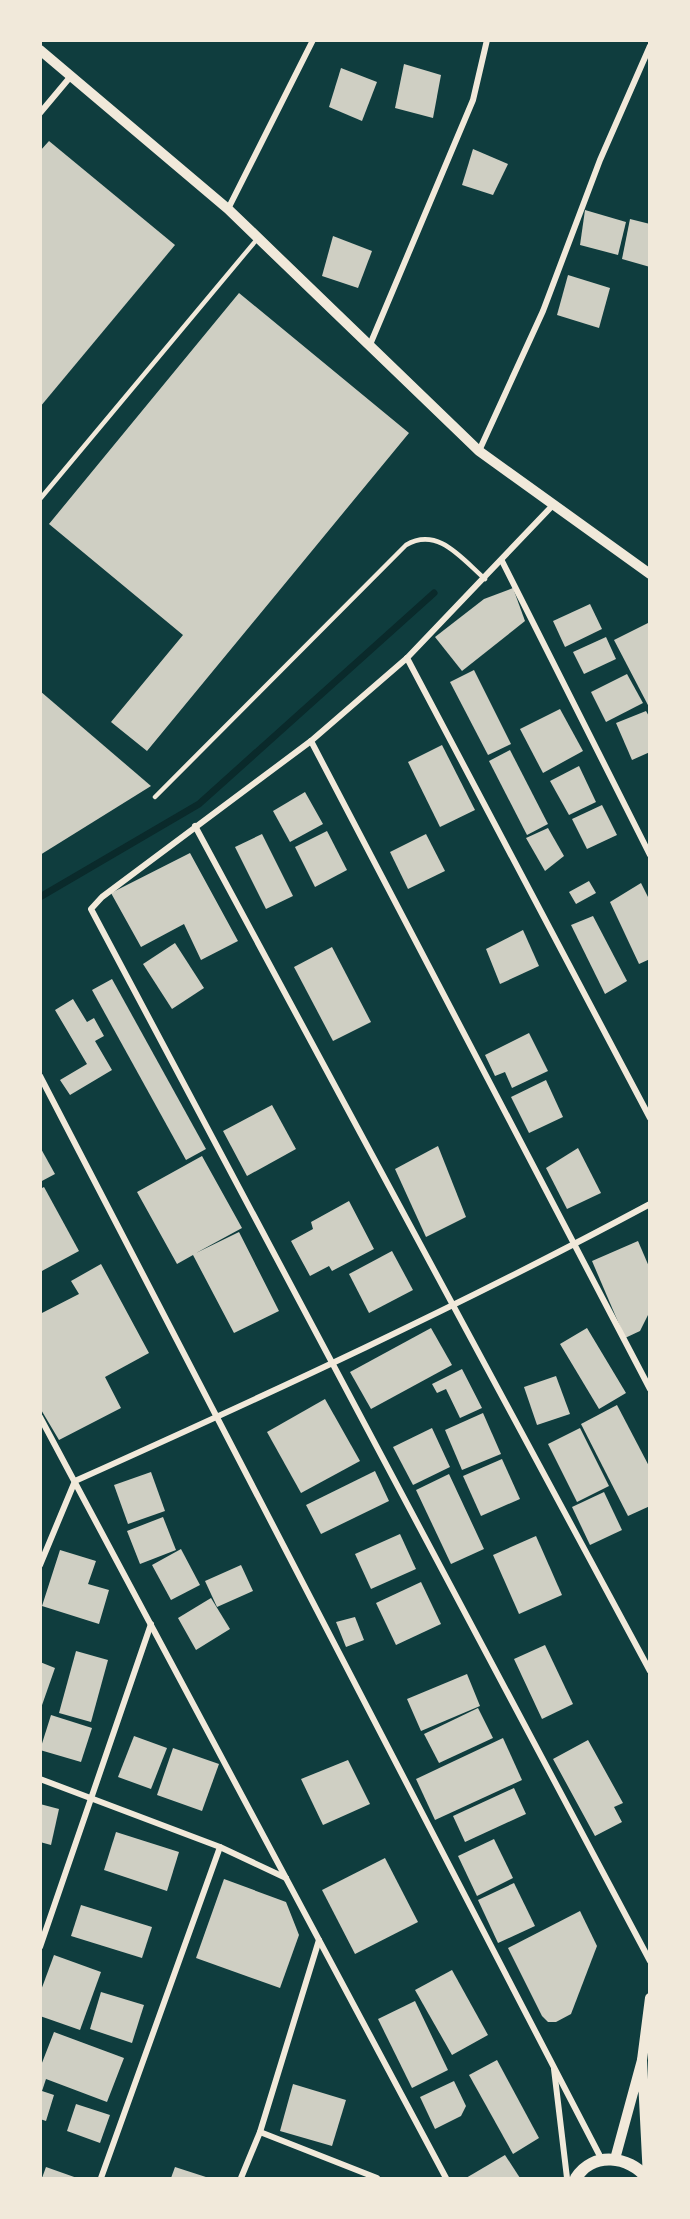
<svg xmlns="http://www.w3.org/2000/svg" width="690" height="2219" font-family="Arial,sans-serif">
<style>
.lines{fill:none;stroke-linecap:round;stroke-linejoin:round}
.stream{stroke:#0a2a2b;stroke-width:7}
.building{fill:#cfcfc3}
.service{stroke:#f1e9da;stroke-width:4.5}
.minor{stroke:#f1e9da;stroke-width:6}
.tertiary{stroke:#f1e9da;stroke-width:10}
.secondary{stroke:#f1e9da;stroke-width:12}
</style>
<rect width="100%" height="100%" fill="#0f3d3e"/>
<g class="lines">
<path class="stream" d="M40,897L199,804L434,593"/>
</g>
<g class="building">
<path d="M404,64L441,75L433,118L395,108Z"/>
<path d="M341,68L377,82L362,121L329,107Z"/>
<path d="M49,141L175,245L40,407V151Z"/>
<path d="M473,149L508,164L493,195L462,185Z"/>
<path d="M585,210L626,222L618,255L580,245Z"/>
<path d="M630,219L650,224V267L622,259Z"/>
<path d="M333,236L372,251L358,288L322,276Z"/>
<path d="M568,275L610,288L599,328L557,315Z"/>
<path d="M239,293L409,433L147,751L111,722L183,635L49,524Z"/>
<path d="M513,588L525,621L462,671L435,637L484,599Z"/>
<path d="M590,604L602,629L565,647L553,621Z"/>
<path d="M650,622V709L614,640Z"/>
<path d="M606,637L616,659L584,674L573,652Z"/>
<path d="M474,670L511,744L488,755L450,682Z"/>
<path d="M627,674L643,703L606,722L591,692Z"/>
<path d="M40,691L151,786L40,855Z"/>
<path d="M560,709L583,751L543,773L520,729Z"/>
<path d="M646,711L650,718V752L632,760L616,723Z"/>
<path d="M442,745L475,810L440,827L408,762Z"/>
<path d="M510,750L548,824L527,835L489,761Z"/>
<path d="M579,766L596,802L569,815L550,781Z"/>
<path d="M305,792L323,824L290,842L273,811Z"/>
<path d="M602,805L617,835L587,849L572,819Z"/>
<path d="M548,828L564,856L545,871L526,838Z"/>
<path d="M327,831L347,870L315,887L295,847Z"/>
<path d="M262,834L293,896L266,909L235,847Z"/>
<path d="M426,834L445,871L408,889L390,852Z"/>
<path d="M190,853L238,941L201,960L184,924L141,947L111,893Z"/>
<path d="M589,881L596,893L576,904L569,892Z"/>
<path d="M641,883L650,901V959L639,964L610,902Z"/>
<path d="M593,916L627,981L605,994L571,925Z"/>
<path d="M523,930L539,966L500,984L486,949Z"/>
<path d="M175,943L204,988L172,1009L143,964Z"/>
<path d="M332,947L371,1022L333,1041L294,967Z"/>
<path d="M112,979L206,1149L186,1160L92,990Z"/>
<path d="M73,999L87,1022L94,1018L104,1036L95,1041L112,1070L70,1095L60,1080L87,1064L55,1010Z"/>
<path d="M529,1033L548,1071L512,1088L505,1072L495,1076L485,1055Z"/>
<path d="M546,1080L563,1117L529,1133L511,1097Z"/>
<path d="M272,1105L296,1149L247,1176L223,1131Z"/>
<path d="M438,1146L466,1217L426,1237L395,1169Z"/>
<path d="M40,1147L55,1174L40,1182Z"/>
<path d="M578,1148L601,1193L567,1209L546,1168Z"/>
<path d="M202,1156L242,1228L196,1253L239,1232L279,1311L234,1333L193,1255L177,1264L137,1192Z"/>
<path d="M44,1187L79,1251L40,1272V1189Z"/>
<path d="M349,1201L374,1249L332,1271L329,1266L310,1276L291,1241L313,1229L311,1222Z"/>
<path d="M638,1241L650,1269V1311L640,1331L625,1338L592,1261Z"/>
<path d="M392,1251L413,1290L369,1313L349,1274Z"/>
<path d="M101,1264L149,1353L105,1377L121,1408L59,1440L40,1408V1314L79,1294L71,1281Z"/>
<path d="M431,1328L452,1365L371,1409L350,1372Z"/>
<path d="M587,1328L626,1393L599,1409L560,1344Z"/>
<path d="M462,1369L482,1408L460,1418L446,1389L437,1393L432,1384Z"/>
<path d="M556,1376L570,1414L537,1425L524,1387Z"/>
<path d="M325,1399L360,1461L301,1493L267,1432Z"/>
<path d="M617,1405L650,1468V1506L628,1516L581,1424Z"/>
<path d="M483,1413L501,1454L462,1470L445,1430Z"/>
<path d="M432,1428L450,1467L413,1485L393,1447Z"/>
<path d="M580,1428L609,1486L577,1502L548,1444Z"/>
<path d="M502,1459L520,1499L481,1516L463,1476Z"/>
<path d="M375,1471L389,1501L321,1534L306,1505Z"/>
<path d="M151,1472L165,1511L128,1524L114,1485Z"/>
<path d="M449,1474L484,1549L451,1564L416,1490Z"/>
<path d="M604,1492L622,1530L590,1545L572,1507Z"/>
<path d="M163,1517L176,1550L140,1564L127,1531Z"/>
<path d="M400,1534L416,1569L371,1589L355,1554Z"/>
<path d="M536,1536L562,1595L519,1614L493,1555Z"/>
<path d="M181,1549L200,1585L171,1600L152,1565Z"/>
<path d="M60,1550L96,1561L88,1584L109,1590L99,1624L42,1606Z"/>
<path d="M241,1565L253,1591L217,1607L205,1581Z"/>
<path d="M421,1582L441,1624L396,1645L376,1603Z"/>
<path d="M211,1598L230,1629L196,1650L178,1618Z"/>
<path d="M355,1617L364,1640L346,1647L336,1622Z"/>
<path d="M545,1645L573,1704L542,1719L514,1659Z"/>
<path d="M76,1651L108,1660L91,1722L59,1713Z"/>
<path d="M40,1662L55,1668L41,1708H40Z"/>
<path d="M467,1674L480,1706L421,1731L407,1699Z"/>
<path d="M478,1708L493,1738L439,1763L424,1734Z"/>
<path d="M51,1715L92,1728L81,1762L40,1750Z"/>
<path d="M134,1736L167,1748L151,1789L118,1777Z"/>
<path d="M503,1738L522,1780L435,1820L416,1779Z"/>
<path d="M588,1740L623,1803L614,1807L622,1822L595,1836L553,1759Z"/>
<path d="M173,1748L219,1764L202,1811L157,1795Z"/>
<path d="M348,1760L370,1804L323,1825L301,1779Z"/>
<path d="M514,1788L526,1814L465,1842L453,1816Z"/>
<path d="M40,1804L59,1809L51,1845L40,1842Z"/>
<path d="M116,1832L179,1852L167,1891L104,1870Z"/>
<path d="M494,1839L513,1878L477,1896L458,1856Z"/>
<path d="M385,1858L418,1922L355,1954L322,1890Z"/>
<path d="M224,1879L286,1902L299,1935L280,1988L196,1958Z"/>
<path d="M514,1883L535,1926L498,1943L478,1900Z"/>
<path d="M81,1905L152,1927L142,1958L71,1936Z"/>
<path d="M580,1911L597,1946L571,2014L556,2022H548L542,2016L508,1948Z"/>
<path d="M54,1955L101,1972L80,2030L40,2016V1993Z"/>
<path d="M452,1970L488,2035L452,2055L415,1990Z"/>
<path d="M101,1992L144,2005L132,2043L90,2029Z"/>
<path d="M415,2001L448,2070L412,2088L378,2019Z"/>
<path d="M54,2032L124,2058L107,2102L46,2079L42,2091L54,2095L46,2121L40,2119V2068Z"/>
<path d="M497,2060L539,2138L513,2154L469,2075Z"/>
<path d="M454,2081L466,2106L461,2116L435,2129L420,2097Z"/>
<path d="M293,2084L346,2100L332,2146L280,2131Z"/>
<path d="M76,2104L110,2115L100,2143L67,2131Z"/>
<path d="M505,2155L520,2178H466Z"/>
<path d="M46,2167L77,2178H42Z"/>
<path d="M175,2167L209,2178H171Z"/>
</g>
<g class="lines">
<g class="service">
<path d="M40,499L258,238"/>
<path d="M155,797L406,545C438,526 462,559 485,579"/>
</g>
<g class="minor">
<path d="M40,113L71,76"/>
<path d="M228,209L313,40"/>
<path d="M369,347L473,100L487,40"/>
<path d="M479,451L543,311L600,160L650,46"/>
<path d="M554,504L407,658L311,741L102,897L91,909L650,1961"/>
<path d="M502,561L650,855"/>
<path d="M407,658L650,1118"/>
<path d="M311,741L650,1389"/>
<path d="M195,826L650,1671"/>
<path d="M40,1076L602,2160"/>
<path d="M40,1417L446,2178"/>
<path d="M40,1565L75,1481C269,1394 462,1305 650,1204"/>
<path d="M40,1779L220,1847L286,1878"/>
<path d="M40,1947L151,1624"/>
<path d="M554,2069L567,2178"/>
<path d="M260,2132L377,2178"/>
<path d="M101,2178L220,1847"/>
<path d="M241,2178L260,2132L319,1940"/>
</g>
<g class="tertiary">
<path d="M40,50L228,209L479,451L650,574"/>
<path d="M642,2060L650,1998"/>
<path d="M615,2159L642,2060L648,2178"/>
</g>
<path class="secondary" d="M576,2178C593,2151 629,2156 647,2178"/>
</g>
<rect width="690" height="2219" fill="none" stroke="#f1e9da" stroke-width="84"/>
</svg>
